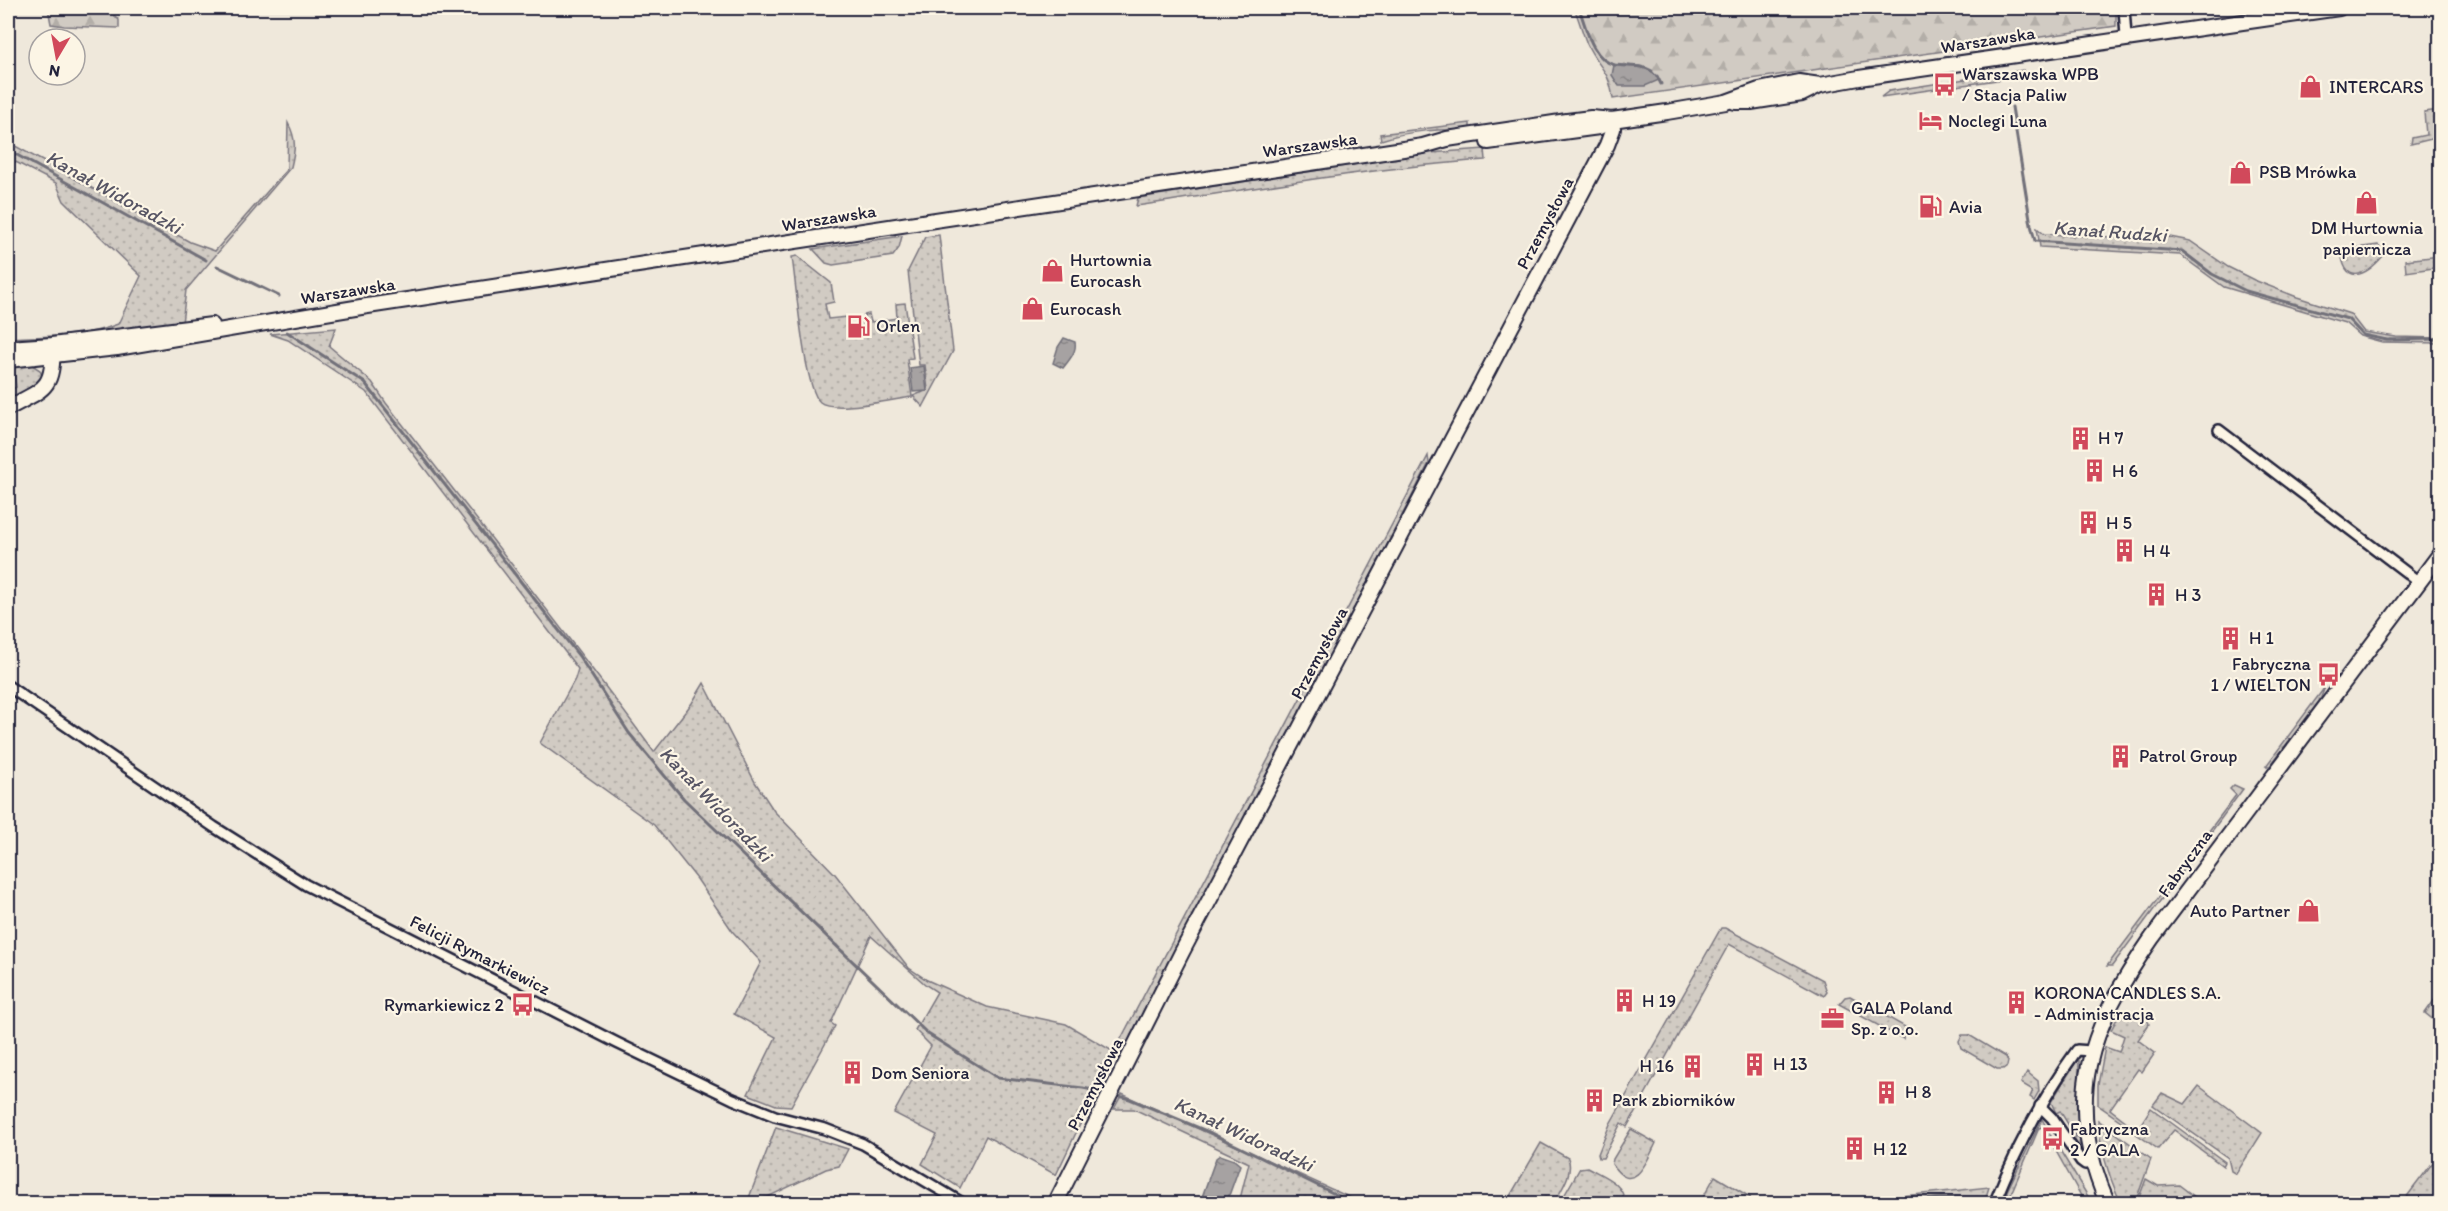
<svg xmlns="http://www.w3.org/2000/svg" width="2448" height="1211" font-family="Itim,sans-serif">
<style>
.grass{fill:url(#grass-dots);stroke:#7a767f;stroke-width:1.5}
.forest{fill:url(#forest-firs);stroke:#7a767f;stroke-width:1.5}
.water{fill:url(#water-ripples);stroke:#716f79;stroke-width:1.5}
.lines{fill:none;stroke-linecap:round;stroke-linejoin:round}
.stream{stroke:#716f79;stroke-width:3}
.street-casing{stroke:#22223b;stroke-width:14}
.secondary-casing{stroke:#22223b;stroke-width:18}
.street{stroke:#fcf5e5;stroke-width:9}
.secondary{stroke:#fcf5e5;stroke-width:14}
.labels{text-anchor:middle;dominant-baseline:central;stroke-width:4.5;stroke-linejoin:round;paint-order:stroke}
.street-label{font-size:18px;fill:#22223b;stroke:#fcf5e5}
.poi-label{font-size:18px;fill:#22223b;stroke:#fcf5e5;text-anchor:start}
.water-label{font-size:20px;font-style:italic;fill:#575564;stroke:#fcf5e5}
</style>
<defs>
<pattern id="grass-dots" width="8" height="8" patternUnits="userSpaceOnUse" patternTransform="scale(1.5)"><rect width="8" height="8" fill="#d1cbc3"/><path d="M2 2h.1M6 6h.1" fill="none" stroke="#b3aea8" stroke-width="1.8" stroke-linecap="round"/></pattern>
<pattern id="forest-firs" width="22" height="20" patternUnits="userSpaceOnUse" patternTransform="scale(1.5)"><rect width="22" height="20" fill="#d1cbc3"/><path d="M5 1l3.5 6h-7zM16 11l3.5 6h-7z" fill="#b3aea8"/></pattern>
<pattern id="water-ripples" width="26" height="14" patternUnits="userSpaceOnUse" patternTransform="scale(1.5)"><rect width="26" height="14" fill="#a6a2a2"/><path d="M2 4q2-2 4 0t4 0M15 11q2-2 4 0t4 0" fill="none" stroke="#878485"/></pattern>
</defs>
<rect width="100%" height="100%" fill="#efe8db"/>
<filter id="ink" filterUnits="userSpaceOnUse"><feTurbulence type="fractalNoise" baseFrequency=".0167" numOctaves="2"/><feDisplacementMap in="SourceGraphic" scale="12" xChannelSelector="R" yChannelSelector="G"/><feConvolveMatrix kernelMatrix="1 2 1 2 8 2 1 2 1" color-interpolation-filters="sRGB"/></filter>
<g filter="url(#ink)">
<g class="grass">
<path d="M2023,70L2024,74L1997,80L1881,97L1889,91Z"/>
<path d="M2440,110V137L2411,144L2412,138L2426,135L2424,112Z"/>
<path d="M288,123C297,140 295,150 291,167L186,290L182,323L8,341V338C43,336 84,338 118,324L141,276L64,201L56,183L8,158V142L190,242L215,251L287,169Z"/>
<path d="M1470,123V130C1439,129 1411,130 1381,140L1380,134Z"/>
<path d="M1485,149L1486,160C1368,168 1252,189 1136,206L1138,198L1429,153Z"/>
<path d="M2037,228L2044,234L2133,238L2170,237L2190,241L2228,267L2254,280L2297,297L2350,314L2364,332L2396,337L2440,338V343L2382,342L2360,336L2345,323L2224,287L2180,255L2040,247Z"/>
<path d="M939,235L953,351L923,407L913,396L928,390L925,365H919L908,271L925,237Z"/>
<path d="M902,236L899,248L893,256L833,265L826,263L813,249Z"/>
<path d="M2378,245L2383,249V256C2365,277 2344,286 2341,250Z"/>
<path d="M797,256L831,283L834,302L825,304L828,319L847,317L849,328L859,326V321L864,320V315L869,314L871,322L897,318L896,304L905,303L913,358L907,359L912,397C894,399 833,413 820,402C804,388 796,283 792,257Z"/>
<path d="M2440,256V267L2406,272L2405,260Z"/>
<path d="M336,328L329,346L372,382L386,403C476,519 567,633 654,752L692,703L704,683L755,782L774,811L835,874L909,968L927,980L987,1007L1066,1024L1114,1052L1428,456L1429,463L1121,1061L1114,1053L1056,1175L986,1136L960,1188L922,1164L937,1135L894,1113L931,1046L915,1030L937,992L926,985L871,936L831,1023L835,1026L791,1106L776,1105L748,1094L776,1037L734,1014L761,962L733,932L697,879L654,825L540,743L575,679L578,669L366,392L288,340L270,334Z"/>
<path d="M29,363L40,370L42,376L40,381L8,401V392L16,387L14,373L8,372V364Z"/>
<path d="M2325,687L2320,700L2270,766H2266Z"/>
<path d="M2234,785L2243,789L2112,966H2107L2236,795L2230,789Z"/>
<path d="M1721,928H1725L1823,980L1827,992L1824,996L1729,944L1627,1127L1621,1123L1603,1158H1599L1598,1154L1610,1124Z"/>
<path d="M2440,992V1025L2425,1013Z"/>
<path d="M1850,996L1907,1028L1903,1039L1839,1004L1845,997Z"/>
<path d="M2146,1014L2149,1024L2138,1040L2155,1053L2142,1072L2138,1069L2110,1109L2132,1126L2131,1128L2098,1105V1085L2105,1047L2119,1052L2124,1036L2111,1030L2119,1015L2139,1018Z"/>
<path d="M1962,1035H1969L2006,1057L2008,1061L2007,1066L2003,1069H1997L1961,1048L1959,1041Z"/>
<path d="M2079,1060L2078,1112L2080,1144L2079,1146L2073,1140L2076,1137L2060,1111L2056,1113L2051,1102L2076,1062Z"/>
<path d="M2027,1072L2038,1081L2039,1091L2034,1100L2030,1097L2033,1090L2021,1083Z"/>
<path d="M2199,1086L2262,1133L2236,1174L2231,1171L2228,1158L2153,1105L2162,1093L2185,1104Z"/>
<path d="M1122,1094L1362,1203H1239L1249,1163L1134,1109H1114Z"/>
<path d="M2151,1108L2225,1162L2223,1166L2174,1130L2158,1149L2135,1133Z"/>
<path d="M2042,1119L2051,1136L2048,1138L2042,1127L2039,1128L2007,1203H2001L2005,1201L2008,1193H2006Z"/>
<path d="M2098,1120L2151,1159L2135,1203H2121C2109,1177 2100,1149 2098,1120Z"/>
<path d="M776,1127L848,1149L839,1166L826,1169L755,1203H747Z"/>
<path d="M1631,1129L1656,1143C1647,1162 1633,1197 1612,1164L1613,1159Z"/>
<path d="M2055,1142L2092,1203H2085L2052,1144Z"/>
<path d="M1541,1143L1568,1158C1574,1173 1561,1190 1554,1203H1506Z"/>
<path d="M2440,1153V1203H2402Z"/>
<path d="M1587,1167C1604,1177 1623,1182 1625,1203H1560L1580,1168Z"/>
<path d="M1715,1176L1750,1197L1751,1203H1700Z"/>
<path d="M2146,1179L2158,1186L2179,1185L2203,1203H2137Z"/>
<path d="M1989,1187L1986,1197L1981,1199L1979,1203L1887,1204L1903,1196Z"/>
</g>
<g class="forest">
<path d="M48,8H107L119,20V28L64,26L51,24Z"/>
<path d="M1574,8H1969L2116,10V26L1613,99C1609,68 1598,68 1587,44C1582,32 1579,19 1574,8Z"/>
</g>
<g class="water">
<path d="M1614,65C1630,66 1650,63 1659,80L1645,86H1619L1612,75Z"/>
<path d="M1064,338L1075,342C1077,352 1069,360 1063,368L1053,363L1058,347Z"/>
<path d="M924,366L927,391L913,392L910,368Z"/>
<path d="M1220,1155L1234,1160L1240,1165L1227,1201L1224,1203H1213L1202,1197L1216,1158Z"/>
</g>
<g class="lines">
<g class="stream">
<path d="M1579,8C1586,27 1592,60 1615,65C1628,67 1640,64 1652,71"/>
<path d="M1657,76L1661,84"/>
<path d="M2012,107L2031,225L2035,241L2182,251L2212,274L2246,291L2348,319L2363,335L2387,340L2440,339"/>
<path d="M8,150L206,260"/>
<path d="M217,266L279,296"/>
<path d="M287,332L365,383L579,656L629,733L684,799L928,1034L998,1078L1083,1088L1102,1092"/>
<path d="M1118,1096L1130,1099L1211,1133L1355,1204"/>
<path d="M1884,1204L1941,1198L1986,1199"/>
</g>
<defs>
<g id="street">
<path d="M2124,8L2126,37"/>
<path d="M2219,430L2419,582"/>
<path d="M8,686L214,827L306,885L617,1043L733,1099L775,1116L825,1129L863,1144L964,1204"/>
<path d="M2040,1106L2052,1118L2081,1161L2085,1164L2092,1161"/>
<path d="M1994,1204C2016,1149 2042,1098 2077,1050L2091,1051"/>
</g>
<g id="secondary">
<path d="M1735,102H1751L1802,94L1820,85L1859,78L2339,8"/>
<path d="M1488,142L1599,127L1610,121"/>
<path d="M8,348L52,345L212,325"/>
<path d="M8,360L117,348L361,307L1423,146L1447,139L1567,121L1591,118L1612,120L1667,112L1726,102L1759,90L1799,82L1820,85"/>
<path d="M8,408C41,390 55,390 52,347"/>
<path d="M1055,1204L1182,952L1607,145L1613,129L1612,120"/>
<path d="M2108,1204C2061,1098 2090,1027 2152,938L2440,554"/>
</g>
</defs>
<use href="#street" class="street-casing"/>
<use href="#secondary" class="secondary-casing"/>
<use href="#street" class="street"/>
<use href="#secondary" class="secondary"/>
</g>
</g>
<defs>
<symbol id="bus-bare" viewBox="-9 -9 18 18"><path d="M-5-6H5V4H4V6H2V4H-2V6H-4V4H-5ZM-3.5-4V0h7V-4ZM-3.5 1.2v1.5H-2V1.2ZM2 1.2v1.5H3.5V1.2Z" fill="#d1495b" stroke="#fcf5e5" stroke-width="2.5" paint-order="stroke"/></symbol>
<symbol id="shop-bare" viewBox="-9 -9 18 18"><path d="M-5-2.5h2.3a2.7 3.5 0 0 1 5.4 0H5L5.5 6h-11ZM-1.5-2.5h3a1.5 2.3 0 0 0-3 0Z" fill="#d1495b" stroke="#fcf5e5" stroke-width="2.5" paint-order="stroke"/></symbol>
<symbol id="hotel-bare" viewBox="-9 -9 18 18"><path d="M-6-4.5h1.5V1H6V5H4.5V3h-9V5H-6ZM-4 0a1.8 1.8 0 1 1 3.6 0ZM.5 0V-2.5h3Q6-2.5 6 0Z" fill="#d1495b" stroke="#fcf5e5" stroke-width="2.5" paint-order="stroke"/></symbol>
<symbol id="fuel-bare" viewBox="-9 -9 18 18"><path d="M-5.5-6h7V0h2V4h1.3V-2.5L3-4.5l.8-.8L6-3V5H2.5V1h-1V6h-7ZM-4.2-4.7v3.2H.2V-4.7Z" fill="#d1495b" stroke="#fcf5e5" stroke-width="2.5" paint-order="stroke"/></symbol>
<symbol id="building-bare" viewBox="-9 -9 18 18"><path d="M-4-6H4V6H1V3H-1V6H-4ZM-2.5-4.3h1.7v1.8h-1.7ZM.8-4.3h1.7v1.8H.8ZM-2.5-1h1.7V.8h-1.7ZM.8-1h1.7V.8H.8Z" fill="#d1495b" stroke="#fcf5e5" stroke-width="2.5" paint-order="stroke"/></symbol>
<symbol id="office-bare" viewBox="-9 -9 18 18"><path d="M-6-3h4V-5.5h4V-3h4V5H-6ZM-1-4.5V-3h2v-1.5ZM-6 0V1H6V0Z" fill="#d1495b" stroke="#fcf5e5" stroke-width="2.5" paint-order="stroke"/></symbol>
</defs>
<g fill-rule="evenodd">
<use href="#bus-bare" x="1928" y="68" width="33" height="33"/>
<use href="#shop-bare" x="2294" y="70" width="33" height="33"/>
<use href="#hotel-bare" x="1914" y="104" width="33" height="33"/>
<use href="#shop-bare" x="2224" y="156" width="33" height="33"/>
<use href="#shop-bare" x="2350" y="186" width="33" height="33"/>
<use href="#fuel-bare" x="1914" y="190" width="33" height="33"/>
<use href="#shop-bare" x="1036" y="254" width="33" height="33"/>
<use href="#shop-bare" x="1016" y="292" width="33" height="33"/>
<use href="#fuel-bare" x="842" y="310" width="33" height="33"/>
<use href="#building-bare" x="2064" y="422" width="33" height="33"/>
<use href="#building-bare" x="2078" y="454" width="33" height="33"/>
<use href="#building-bare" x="2072" y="506" width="33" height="33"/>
<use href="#building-bare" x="2108" y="534" width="33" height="33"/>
<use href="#building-bare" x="2140" y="578" width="33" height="33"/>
<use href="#building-bare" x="2214" y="622" width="33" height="33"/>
<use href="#bus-bare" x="2312" y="658" width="33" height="33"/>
<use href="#building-bare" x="2104" y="740" width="33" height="33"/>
<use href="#shop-bare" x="2292" y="894" width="33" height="33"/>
<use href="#building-bare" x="1608" y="984" width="33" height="33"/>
<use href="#building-bare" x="2000" y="986" width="33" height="33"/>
<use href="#bus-bare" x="506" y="988" width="33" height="33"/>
<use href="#office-bare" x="1816" y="1002" width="33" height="33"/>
<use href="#building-bare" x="1738" y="1048" width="33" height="33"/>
<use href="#building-bare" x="1676" y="1050" width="33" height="33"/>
<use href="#building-bare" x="836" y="1056" width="33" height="33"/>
<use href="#building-bare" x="1870" y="1076" width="33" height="33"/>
<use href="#building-bare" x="1578" y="1084" width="33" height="33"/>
<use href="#bus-bare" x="2036" y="1122" width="33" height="33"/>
<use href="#building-bare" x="1838" y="1132" width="33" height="33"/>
</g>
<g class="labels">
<g class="street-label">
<text transform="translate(1988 40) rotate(-9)">Warszawska</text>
<text transform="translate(1310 145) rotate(-8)">Warszawska</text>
<text transform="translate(829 218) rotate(-9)">Warszawska</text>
<text transform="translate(1545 223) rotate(-62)">Przemysłowa</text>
<text transform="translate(348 291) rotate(-9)">Warszawska</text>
<text transform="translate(1319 653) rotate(-62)">Przemysłowa</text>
<text transform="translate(2185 863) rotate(-54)">Fabryczna</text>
<text transform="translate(480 955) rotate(27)">Felicji Rymarkiewicz</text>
<text transform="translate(1095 1084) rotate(-63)">Przemysłowa</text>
</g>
<g class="poi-label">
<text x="1962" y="74">Warszawska WPB<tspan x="1962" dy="21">/ Stacja Paliw</tspan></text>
<text x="2329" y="87">INTERCARS</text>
<text x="1948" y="121">Noclegi Luna</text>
<text x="2259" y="172">PSB Mrówka</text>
<text x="1949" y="207">Avia</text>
<text x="2367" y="228" text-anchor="middle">DM Hurtownia<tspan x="2367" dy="21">papiernicza</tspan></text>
<text x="1070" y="260">Hurtownia<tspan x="1070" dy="21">Eurocash</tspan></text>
<text x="1050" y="309">Eurocash</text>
<text x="876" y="326">Orlen</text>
<text x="2098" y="438">H 7</text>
<text x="2112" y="471">H 6</text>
<text x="2106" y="523">H 5</text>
<text x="2143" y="551">H 4</text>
<text x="2175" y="595">H 3</text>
<text x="2249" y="638">H 1</text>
<text x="2311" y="664" text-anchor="end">Fabryczna<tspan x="2311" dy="21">1 / WIELTON</tspan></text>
<text x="2139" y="756">Patrol Group</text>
<text x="2290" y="911" text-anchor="end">Auto Partner</text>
<text x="2034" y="993">KORONA CANDLES S.A.<tspan x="2034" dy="21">- Administracja</tspan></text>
<text x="1642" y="1001">H 19</text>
<text x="504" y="1005" text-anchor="end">Rymarkiewicz 2</text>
<text x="1851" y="1008">GALA Poland<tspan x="1851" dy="21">Sp. z o.o.</tspan></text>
<text x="1773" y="1064">H 13</text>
<text x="1674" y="1066" text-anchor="end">H 16</text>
<text x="871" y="1073">Dom Seniora</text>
<text x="1905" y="1092">H 8</text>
<text x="1612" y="1100">Park zbiorników</text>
<text x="2070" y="1129">Fabryczna<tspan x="2070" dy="21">2 / GALA</tspan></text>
<text x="1873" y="1149">H 12</text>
</g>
<g class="water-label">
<text transform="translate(114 192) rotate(29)">Kanał Widoradzki</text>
<text transform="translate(2110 231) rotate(4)">Kanał Rudzki</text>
<text transform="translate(716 804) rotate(46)">Kanał Widoradzki</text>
<text transform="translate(1244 1134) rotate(25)">Kanał Widoradzki</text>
</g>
</g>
<rect width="2448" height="1211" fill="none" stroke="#fcf5e5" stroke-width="30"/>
<rect x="15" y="15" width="2418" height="1181" fill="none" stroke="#22223b" stroke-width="2" filter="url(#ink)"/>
<g transform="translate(57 57) rotate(190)"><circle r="28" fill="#fcf5e5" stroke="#a5a1a1" stroke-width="1.5"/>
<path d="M0-4.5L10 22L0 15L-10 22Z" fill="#d1495b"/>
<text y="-9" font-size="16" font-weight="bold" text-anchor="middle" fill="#22223b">N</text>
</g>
</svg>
